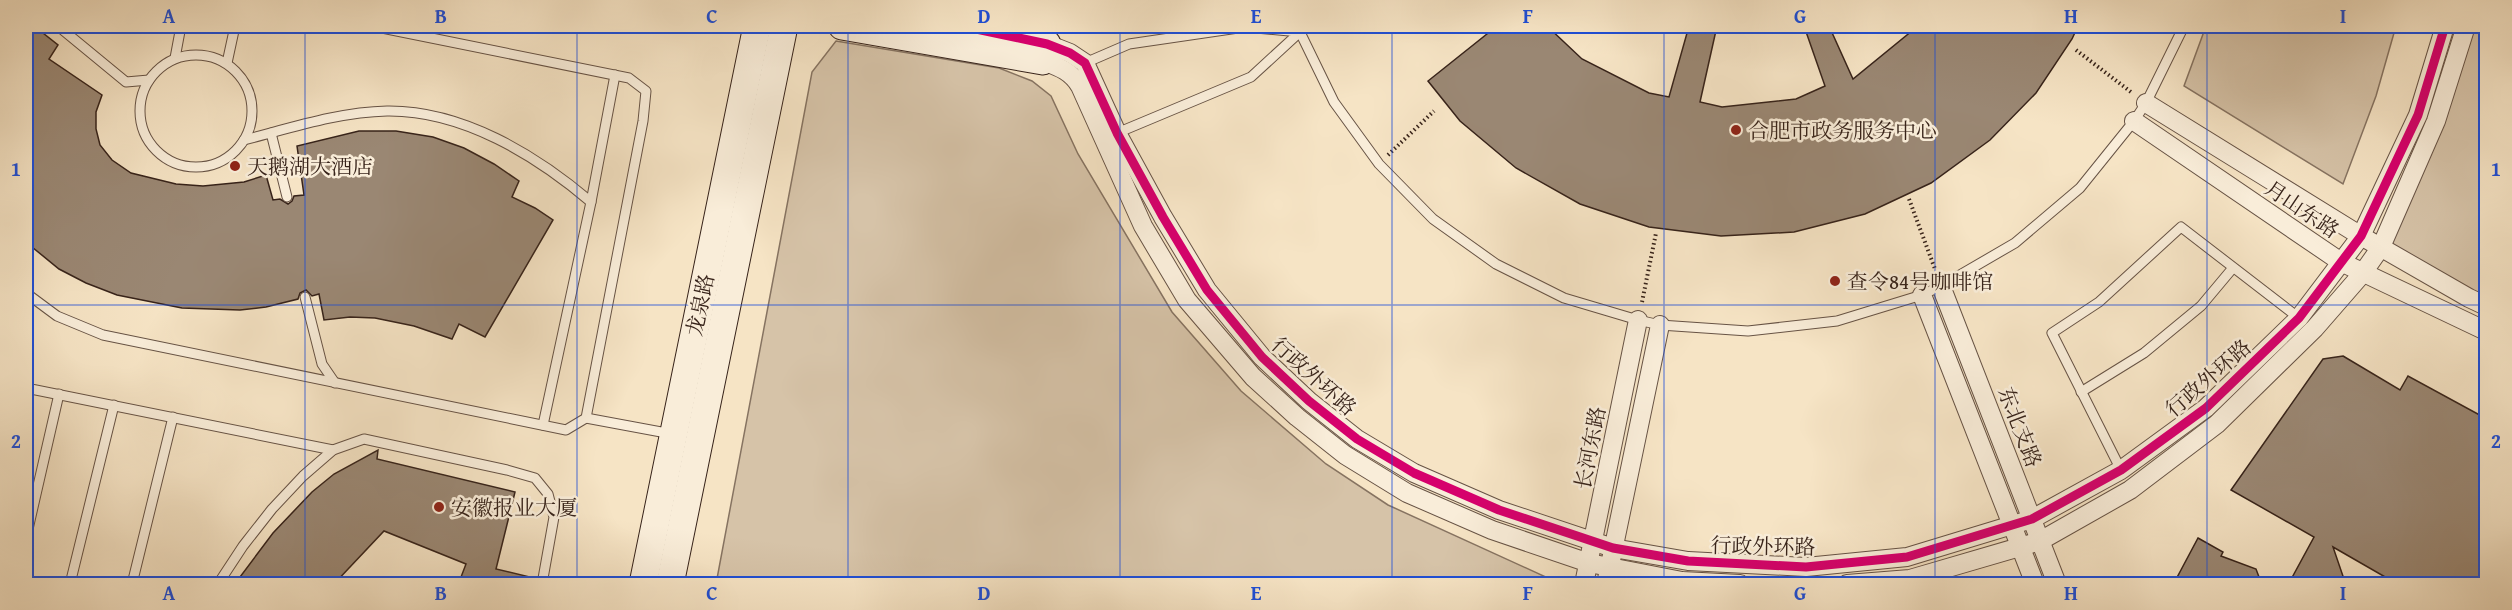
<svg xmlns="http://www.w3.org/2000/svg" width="2512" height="610" font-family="'Gentium Book Plus','Noto Serif SC',serif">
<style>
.green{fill:#d6c3a8;stroke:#867361;stroke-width:1.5}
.building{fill:#9a8773;stroke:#37231a;stroke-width:1.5}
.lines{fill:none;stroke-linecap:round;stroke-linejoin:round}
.lane-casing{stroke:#675345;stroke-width:11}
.street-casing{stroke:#675345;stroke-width:20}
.secondary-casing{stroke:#37231a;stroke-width:29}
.path{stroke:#37231a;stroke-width:4;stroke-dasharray:1.5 3;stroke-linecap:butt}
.lane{stroke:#f9edd9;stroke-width:9}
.street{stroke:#f9edd9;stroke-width:18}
.secondary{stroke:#f9edd9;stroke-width:27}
.cycleway-casing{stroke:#f9edd9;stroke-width:13}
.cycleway{stroke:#d6006c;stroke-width:9}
.grid{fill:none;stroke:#1d4ed8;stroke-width:1.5;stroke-opacity:0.55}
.poi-dot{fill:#8f2418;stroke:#f9edd9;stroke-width:2}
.labels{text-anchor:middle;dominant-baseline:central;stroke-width:5;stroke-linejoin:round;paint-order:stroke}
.poi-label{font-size:21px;fill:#37231a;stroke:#f9edd9;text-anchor:start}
.street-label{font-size:21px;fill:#37231a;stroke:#f9edd9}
.neatline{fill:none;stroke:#1d4ed8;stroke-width:2}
.grid-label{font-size:20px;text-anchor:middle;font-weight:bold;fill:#1d4ed8}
</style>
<rect width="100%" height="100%" fill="#f6e4c5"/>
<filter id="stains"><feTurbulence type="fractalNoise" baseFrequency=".00333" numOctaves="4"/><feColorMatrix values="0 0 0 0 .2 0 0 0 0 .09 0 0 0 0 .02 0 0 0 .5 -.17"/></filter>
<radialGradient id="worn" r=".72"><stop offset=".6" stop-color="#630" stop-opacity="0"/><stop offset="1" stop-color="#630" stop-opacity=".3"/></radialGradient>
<g class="green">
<path d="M2206,26H2396L2376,96L2343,184L2184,86Z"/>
<path d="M2466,26H2486V306L2381,247Z"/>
<path d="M836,41L999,68L1032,81L1051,96L1078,154L1172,312L1241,391L1326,464L1388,505L1548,578L1550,584H716L812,72Z"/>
</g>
<g class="building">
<path d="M26,26H34L58,45L49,59L102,95L96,112V129L100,145L112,160L131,173L176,184L203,186L244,182L266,175L273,200L280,199L288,204L292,201L294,196L304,195L297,146L359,131H396L433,137L464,148L494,164L519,181L512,197L535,208L553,220L485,337L459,324L452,339L414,326L375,318L350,317L324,320L319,294L312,296L306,290L300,293L298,299L266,307L240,310L182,308L117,295L86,283L59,269L32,247L26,238Z"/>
<path d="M1497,26H1547L1582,59L1649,93L1669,97L1689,26H1717L1700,102L1722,107L1796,99L1825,86L1804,26H1829L1853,79L1918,26H2078L2072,39L2036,93L1990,140L1931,183L1865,214L1794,232L1721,236L1649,227L1580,204L1516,168L1460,121L1428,81Z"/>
<path d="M2343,356L2400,390L2408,376L2487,419V585H2399L2333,547L2346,585H2288L2314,537L2231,490L2323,359Z"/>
<path d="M378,450L377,459L515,492L496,569L534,578L533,585H458L466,564L384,531L333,585H234L273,533L312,492L334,474Z"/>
<path d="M2198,538L2223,552L2221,556L2256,569L2262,585H2173Z"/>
</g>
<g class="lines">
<defs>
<g id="lane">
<path d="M58,26L126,82L149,80"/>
<path d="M1297,26L1334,102L1379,164L1433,219L1496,264L1564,298L1638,320L1660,325L1748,331L1837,321L1922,295L1941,286L2015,243L2080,188L2134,121L2146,103L2184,26"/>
<circle cx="196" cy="111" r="56"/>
<path d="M175,58L181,26"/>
<path d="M227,63L235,26"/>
<path d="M1085,63L1129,44L1245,27L1300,32L1251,77L1117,133"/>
<path d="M271,133L287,197"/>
<path d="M244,140C291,128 339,112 387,111C462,110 536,155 591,202"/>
<path d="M26,293L57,316L103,335L566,430L586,418L643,121L646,91L629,78L372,26"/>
<path d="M305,297L322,364L335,383"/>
<path d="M26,388L333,450"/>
<path d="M2081,392L2144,353L2201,306L2232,269"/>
<path d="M586,418L672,434"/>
<path d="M543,425L591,202L615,75"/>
<path d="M2121,470L2052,333L2099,302L2181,227L2299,318"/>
<path d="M26,538L59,394"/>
<path d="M70,584L114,405"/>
<path d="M132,584L173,417"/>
<path d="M218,584L243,546L272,509L303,476L333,450L364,439L507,470L535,478L548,494L554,517L542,584"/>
</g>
<g id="street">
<path d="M1047,44L1070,53L1085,63L1117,133L1163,217L1207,290L1262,357L1309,401L1357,439L1414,473L1499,510L1613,548L1688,561L1806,567L1907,557L2032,519L2121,470L2206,408L2299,318L2361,236L2418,115L2445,26"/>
<path d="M1043,61C1059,67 1071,71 1080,86L1143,226L1187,300L1253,377L1297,417L1345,455L1407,493L1492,530L1589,563L1682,581L1740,584"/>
<path d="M2146,103L2361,236L2469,298L2486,306"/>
<path d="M2134,121L2341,262L2486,331"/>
<path d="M1941,286L2057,584"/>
<path d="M1922,295L2035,584"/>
<path d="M1584,584L1638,320"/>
<path d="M1606,584L1660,325"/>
<path d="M1847,584L1910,579L2040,541L2130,490L2217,424L2315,328L2362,274L2381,247L2436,121L2466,26"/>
</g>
<g id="secondary">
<path d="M842,26L1043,61"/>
<path d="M962,26L1047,44"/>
<path d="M643,584L757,26"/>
<path d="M670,584L784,26"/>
</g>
</defs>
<use href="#lane" class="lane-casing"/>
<use href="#street" class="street-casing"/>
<use href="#secondary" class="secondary-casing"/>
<g class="path">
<path d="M1692,26C1719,31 1744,30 1771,26"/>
<path d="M2076,50L2131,92"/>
<path d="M1388,155L1434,111"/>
<path d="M1909,199L1935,269"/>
<path d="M1642,302L1656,233"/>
</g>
<use href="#lane" class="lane"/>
<use href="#street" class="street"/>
<use href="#secondary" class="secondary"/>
<defs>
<path id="cycleway" d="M962,26L1047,44L1070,53L1085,63L1117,133L1163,217L1207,290L1262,357L1309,401L1357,439L1414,473L1499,510L1613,548L1688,561L1806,567L1907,557L2032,519L2121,470L2206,408L2299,318L2361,236L2418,115L2445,26"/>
</defs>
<use href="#cycleway" class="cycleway-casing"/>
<use href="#cycleway" class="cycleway"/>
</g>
<path class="grid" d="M305,26V584M577,26V584M848,26V584M1120,26V584M1392,26V584M1664,26V584M1935,26V584M2207,26V584M26,305H2486"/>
<g class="poi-dot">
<circle cx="1736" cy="130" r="6"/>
<circle cx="235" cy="166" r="6"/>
<circle cx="1835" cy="281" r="6"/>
<circle cx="439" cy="507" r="6"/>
</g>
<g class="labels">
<g class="poi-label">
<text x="1748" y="130">合肥市政务服务中心</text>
<text x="247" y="166">天鹅湖大酒店</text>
<text x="1847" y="281">查令84号咖啡馆</text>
<text x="451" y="507">安徽报业大厦</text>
</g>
<g class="street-label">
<text transform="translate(2302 209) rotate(34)">月山东路</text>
<text transform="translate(700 305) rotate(-78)">龙泉路</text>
<text transform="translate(1314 376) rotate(42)">行政外环路</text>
<text transform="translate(2208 378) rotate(-41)">行政外环路</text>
<text transform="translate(2020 427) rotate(69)">东北支路</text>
<text transform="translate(1590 448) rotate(-79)">长河东路</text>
<text transform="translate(1763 546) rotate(1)">行政外环路</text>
</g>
</g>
<rect width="2512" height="610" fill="none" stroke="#f6e4c5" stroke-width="66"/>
<rect x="33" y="33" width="2446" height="544" class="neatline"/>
<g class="grid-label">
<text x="169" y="23">A</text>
<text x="441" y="23">B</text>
<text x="712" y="23">C</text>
<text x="984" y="23">D</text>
<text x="1256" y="23">E</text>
<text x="1528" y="23">F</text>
<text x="1800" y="23">G</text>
<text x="2071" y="23">H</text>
<text x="2343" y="23">I</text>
<text x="16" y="176">1</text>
<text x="2496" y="176">1</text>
<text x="16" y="448">2</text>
<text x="2496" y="448">2</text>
<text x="169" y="600">A</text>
<text x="441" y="600">B</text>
<text x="712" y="600">C</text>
<text x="984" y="600">D</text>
<text x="1256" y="600">E</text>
<text x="1528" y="600">F</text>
<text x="1800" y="600">G</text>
<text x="2071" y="600">H</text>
<text x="2343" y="600">I</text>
</g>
<rect width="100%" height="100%" filter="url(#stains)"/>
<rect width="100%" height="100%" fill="url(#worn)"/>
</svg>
